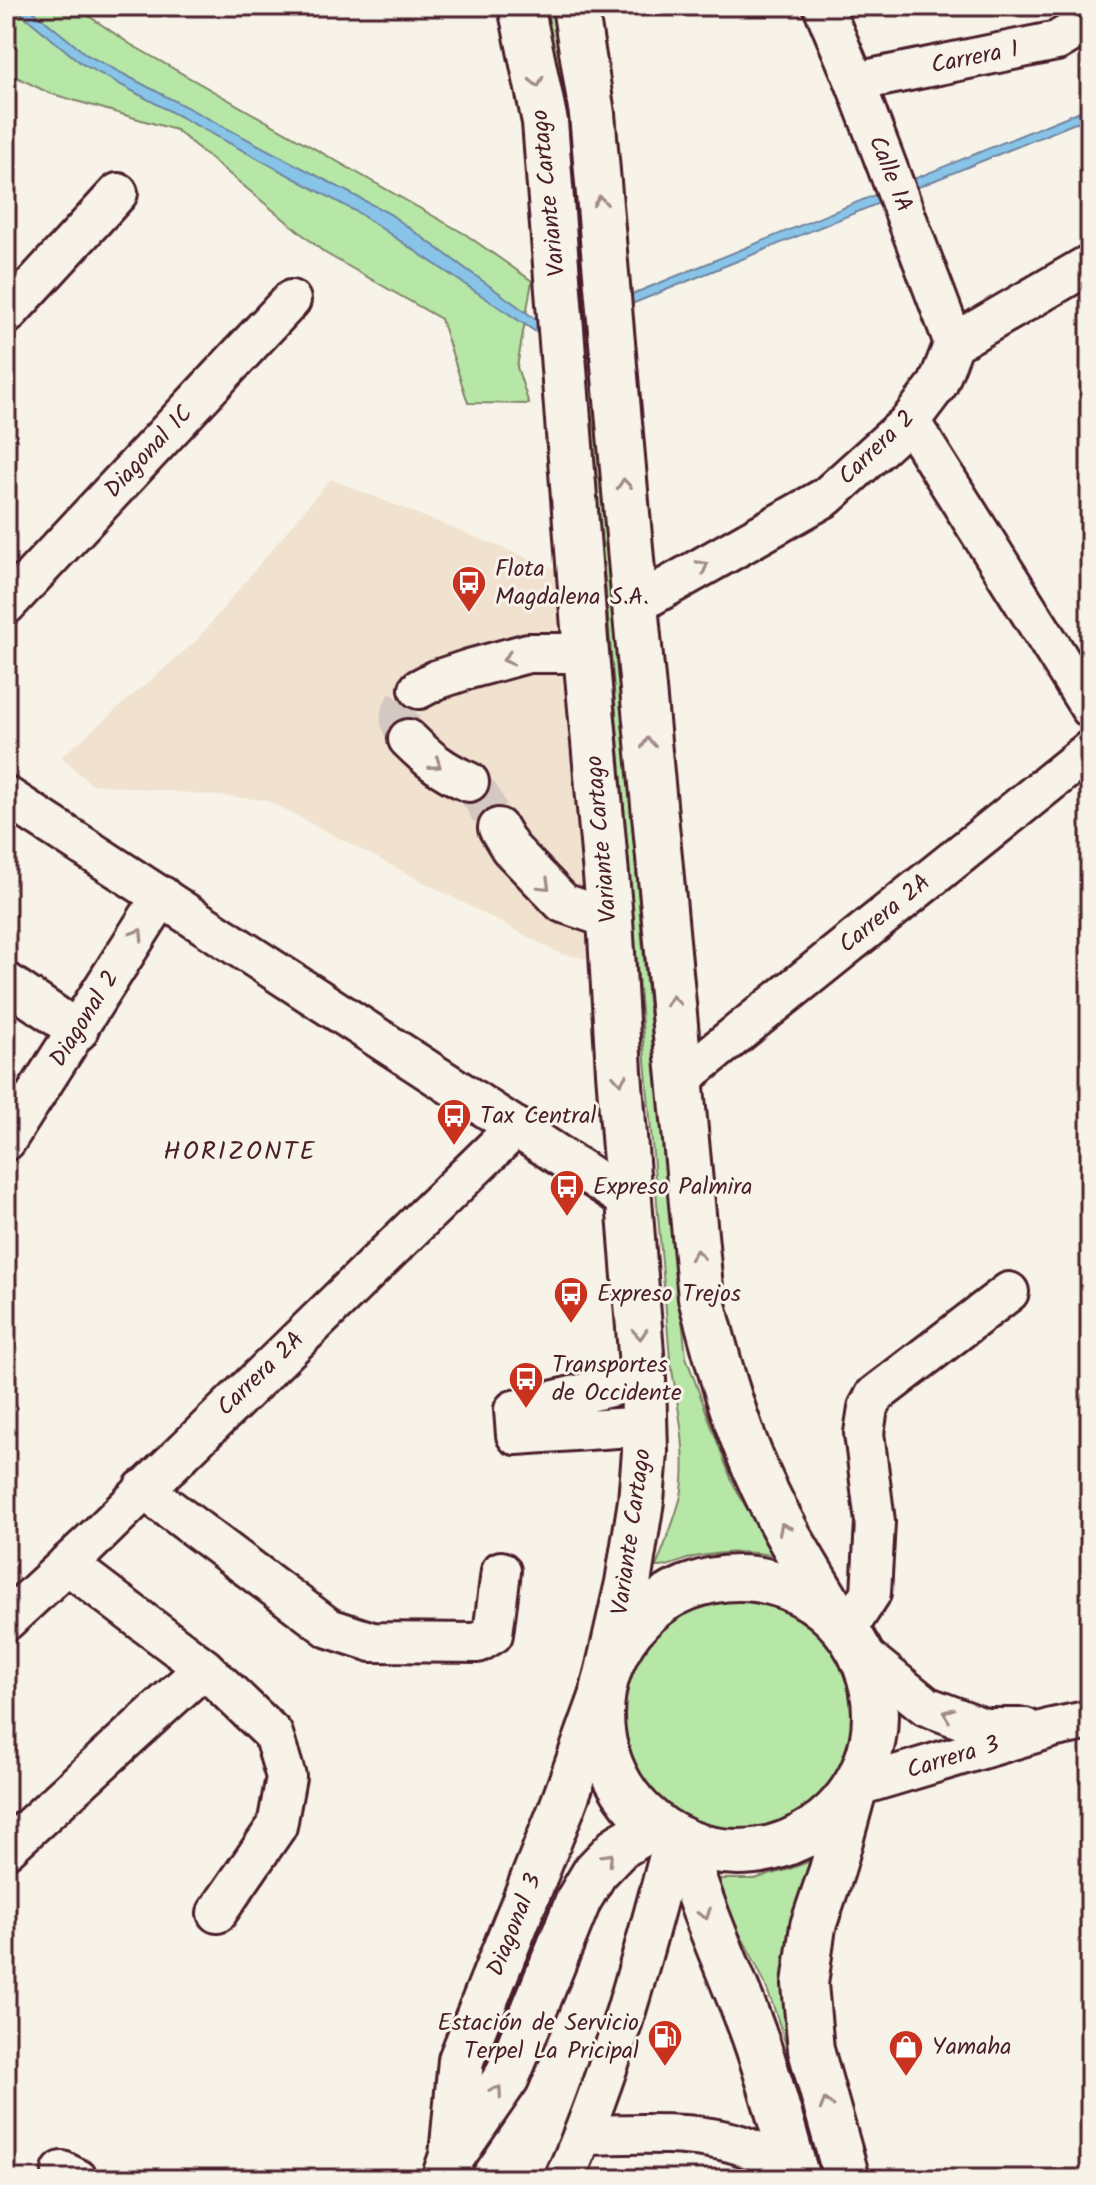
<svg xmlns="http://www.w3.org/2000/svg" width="1096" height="2185" font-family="Kalam,sans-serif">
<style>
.built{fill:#f0e2ce}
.green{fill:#b6e7a6;stroke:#808368;stroke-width:2}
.water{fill:#88c4e8;stroke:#6f829c;stroke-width:2}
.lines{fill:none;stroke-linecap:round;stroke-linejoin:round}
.minor-tunnel{stroke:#d4c9c2;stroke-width:38;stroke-dasharray:38 19;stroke-linecap:butt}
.minor-casing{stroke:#4a1f2b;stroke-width:44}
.major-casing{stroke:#4a1f2b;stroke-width:50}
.highway-casing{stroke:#4a1f2b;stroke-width:50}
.minor{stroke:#f7f3e8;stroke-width:38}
.major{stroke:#f7f3e8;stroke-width:44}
.highway{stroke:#f7f3e8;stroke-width:44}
.oneway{stroke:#a0898a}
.labels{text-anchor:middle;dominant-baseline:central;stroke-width:6;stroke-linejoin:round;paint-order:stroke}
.street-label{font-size:24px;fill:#4a1f2b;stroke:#f7f3e8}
.poi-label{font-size:24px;fill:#4a1f2b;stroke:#f7f3e8;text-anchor:start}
.neighbourhood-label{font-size:26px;letter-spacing:2px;fill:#4a1f2b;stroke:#f7f3e8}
</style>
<rect width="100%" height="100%" fill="#f7f3e8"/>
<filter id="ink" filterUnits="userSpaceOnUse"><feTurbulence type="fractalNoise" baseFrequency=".0125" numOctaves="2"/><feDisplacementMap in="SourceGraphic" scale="16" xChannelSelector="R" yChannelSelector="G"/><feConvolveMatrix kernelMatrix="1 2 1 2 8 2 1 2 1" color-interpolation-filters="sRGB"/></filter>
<g filter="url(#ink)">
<path class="built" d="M330,479L573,576L599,961L561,954L266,800L91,784L61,757L196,641Z"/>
<g class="green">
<path d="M6,6H74L130,44L465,234L532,281L517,367L529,404L468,403L441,319L325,253L176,130L49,93L6,72Z"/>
<path d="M544,6H553L564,67L575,158L645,973L686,1357L733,1484L758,1528L775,1547L772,1555C745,1550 721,1552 694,1557C681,1560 669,1568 656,1567C665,1544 675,1520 681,1496C689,1454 677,1401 670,1358L604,569L555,64Z"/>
<circle cx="740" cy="1716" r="135"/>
<path d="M810,1861L814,1866L827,2179H821C804,2114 790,2047 765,1984C750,1948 727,1915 714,1879H754L787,1870Z"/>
</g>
<path class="water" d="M12,6H27L87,55L390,214L541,323L564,322L1090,107V117L563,332L539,334L357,212L82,64Z"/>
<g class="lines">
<g class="minor-tunnel">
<path d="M408,739C391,714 402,708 419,689"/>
<path d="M469,782L482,798L498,828"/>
</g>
<defs>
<g id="minor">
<path d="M823,6L855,82L954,343"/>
<path d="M855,82L1057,41L1090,21"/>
<path d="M6,315L118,193"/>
<path d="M910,421L1090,708"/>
<path d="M6,605L291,300"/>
<path d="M635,605L826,497L910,421L938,384L954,343L1090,264"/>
<path d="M419,689L436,680L469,669L528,653H586"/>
<path d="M408,739C428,759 443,771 469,782"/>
<path d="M6,796L629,1201"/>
<path d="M498,828L510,848L563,903L610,919"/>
<path d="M6,982L78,1031"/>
<path d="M681,1079L1090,750"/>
<path d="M6,1141L162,896"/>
<path d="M643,1379L514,1410L516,1435L645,1426"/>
<path d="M143,1489L329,1628L372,1642L478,1643L493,1634L501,1571"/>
<path d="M67,1564L204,1668L273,1734L286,1777L277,1826L217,1913"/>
<path d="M6,1621L87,1546L516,1127"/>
<path d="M847,1630L871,1593L875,1522L864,1433L868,1408L875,1395L1009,1292"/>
<path d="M863,1655L926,1706L984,1728H1025"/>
<path d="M855,1787L1052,1728L1090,1720"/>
<path d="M6,1849L204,1668"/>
<path d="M584,2135C637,2134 717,2128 763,2155C771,2160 777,2171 783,2179"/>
<path d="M62,2171L78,2179"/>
<path d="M564,2179C613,2070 644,1952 674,1837"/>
</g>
<g id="major">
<path d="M454,2154L507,2077L579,1899L595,1872L619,1847L656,1825"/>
<path d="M444,2179L452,2156L461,2060L563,1805L601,1700"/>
</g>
<g id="highway">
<path d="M521,6L545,122L586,653L610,919L619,1072L643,1379L645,1452L641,1501L628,1583L608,1671"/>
<path d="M575,6L592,114L635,605L701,1298C715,1350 728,1401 748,1451C771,1511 805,1565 838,1619"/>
<circle cx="738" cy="1715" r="137"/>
<path d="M682,1840C698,1902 725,1959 748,2019C768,2071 782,2126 797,2179"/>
<path d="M847,2179L811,2050L805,1984L813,1926L832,1870L853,1793"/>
</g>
</defs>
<use href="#minor" class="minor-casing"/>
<use href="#major" class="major-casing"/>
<use href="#highway" class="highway-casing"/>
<use href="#minor" class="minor"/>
<use href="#major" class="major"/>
<use href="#highway" class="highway"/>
</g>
<defs><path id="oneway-chevron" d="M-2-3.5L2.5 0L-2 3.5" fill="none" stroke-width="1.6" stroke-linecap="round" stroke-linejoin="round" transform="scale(2)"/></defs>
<g class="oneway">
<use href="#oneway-chevron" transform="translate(537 82) rotate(78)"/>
<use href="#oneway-chevron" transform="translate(600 201) rotate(-95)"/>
<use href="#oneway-chevron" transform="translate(624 484) rotate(-95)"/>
<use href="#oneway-chevron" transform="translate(703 566) rotate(-29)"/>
<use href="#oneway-chevron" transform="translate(508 659) rotate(165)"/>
<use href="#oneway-chevron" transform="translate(648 743) rotate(-96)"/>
<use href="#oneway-chevron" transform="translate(436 764) rotate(35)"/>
<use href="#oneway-chevron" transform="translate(545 885) rotate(44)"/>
<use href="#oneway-chevron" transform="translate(138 934) rotate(-58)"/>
<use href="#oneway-chevron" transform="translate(673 1001) rotate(-96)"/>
<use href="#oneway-chevron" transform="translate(620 1079) rotate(86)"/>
<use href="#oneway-chevron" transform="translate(697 1255) rotate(-95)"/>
<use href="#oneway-chevron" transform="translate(640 1334) rotate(86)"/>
<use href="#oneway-chevron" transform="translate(784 1528) rotate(-117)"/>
<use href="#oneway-chevron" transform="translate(948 1714) rotate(-159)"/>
<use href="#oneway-chevron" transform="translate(608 1858) rotate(-46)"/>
<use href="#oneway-chevron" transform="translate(705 1914) rotate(70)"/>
<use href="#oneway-chevron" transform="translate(497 2091) rotate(-55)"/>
<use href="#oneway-chevron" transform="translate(826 2104) rotate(-106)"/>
</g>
</g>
<defs>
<symbol id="bus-pin" viewBox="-11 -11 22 30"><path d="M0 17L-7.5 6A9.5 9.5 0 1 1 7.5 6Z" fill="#c8321e" stroke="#f7f3e8"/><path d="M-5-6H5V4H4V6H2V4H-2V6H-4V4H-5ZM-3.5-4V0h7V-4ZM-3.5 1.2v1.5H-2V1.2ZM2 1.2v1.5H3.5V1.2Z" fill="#fff"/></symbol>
<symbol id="fuel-pin" viewBox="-11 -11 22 30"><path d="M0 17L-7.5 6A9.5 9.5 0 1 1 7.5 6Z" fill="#c8321e" stroke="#f7f3e8"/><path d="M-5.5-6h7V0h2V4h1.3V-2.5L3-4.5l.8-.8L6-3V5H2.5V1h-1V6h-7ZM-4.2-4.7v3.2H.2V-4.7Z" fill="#fff"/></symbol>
<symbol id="shop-pin" viewBox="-11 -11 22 30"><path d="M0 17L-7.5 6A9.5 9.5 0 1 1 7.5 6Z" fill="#c8321e" stroke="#f7f3e8"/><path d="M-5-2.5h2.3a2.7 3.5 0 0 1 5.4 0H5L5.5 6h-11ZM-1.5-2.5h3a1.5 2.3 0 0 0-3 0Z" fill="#fff"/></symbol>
</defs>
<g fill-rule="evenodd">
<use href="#bus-pin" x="449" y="563" width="40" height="54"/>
<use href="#bus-pin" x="434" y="1096" width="40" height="54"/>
<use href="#bus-pin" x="547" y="1167" width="40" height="54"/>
<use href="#bus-pin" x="551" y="1274" width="40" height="54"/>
<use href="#bus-pin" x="506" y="1359" width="40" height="54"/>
<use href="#fuel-pin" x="645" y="2017" width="40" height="54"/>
<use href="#shop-pin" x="886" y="2027" width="40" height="54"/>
</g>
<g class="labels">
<g class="street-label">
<text transform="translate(975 58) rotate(-11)">Carrera 1</text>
<text transform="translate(890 174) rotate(68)">Calle 1A</text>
<text transform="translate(549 193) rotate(-96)">Variante Cartago</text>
<text transform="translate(877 448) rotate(-44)">Carrera 2</text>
<text transform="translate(149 452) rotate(-47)">Diagonal 1C</text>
<text transform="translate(602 839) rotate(-95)">Variante Cartago</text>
<text transform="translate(885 914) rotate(-39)">Carrera 2A</text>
<text transform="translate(85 1019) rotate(-58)">Diagonal 2</text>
<text transform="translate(261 1374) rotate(-44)">Carrera 2A</text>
<text transform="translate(632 1532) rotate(-82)">Variante Cartago</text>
<text transform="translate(953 1758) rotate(-17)">Carrera 3</text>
<text transform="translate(515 1925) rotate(-68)">Diagonal 3</text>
</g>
<g class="poi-label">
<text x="495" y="569">Flota<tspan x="495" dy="28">Magdalena S.A.</tspan></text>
<text x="480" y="1116">Tax Central</text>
<text x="593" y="1187">Expreso Palmira</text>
<text x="597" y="1294">Expreso Trejos</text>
<text x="552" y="1365">Transportes<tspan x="552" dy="28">de Occidente</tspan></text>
<text x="639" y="2023" text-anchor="end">Estación de Servicio<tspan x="639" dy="28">Terpel La Pricipal</tspan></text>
<text x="932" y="2047">Yamaha</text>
</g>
<g class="neighbourhood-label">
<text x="240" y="1152">HORIZONTE</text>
</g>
</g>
<rect width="1096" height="2185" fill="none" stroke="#f7f3e8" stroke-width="32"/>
<rect x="16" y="16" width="1064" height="2153" fill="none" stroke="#4a1f2b" stroke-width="3" filter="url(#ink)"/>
</svg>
